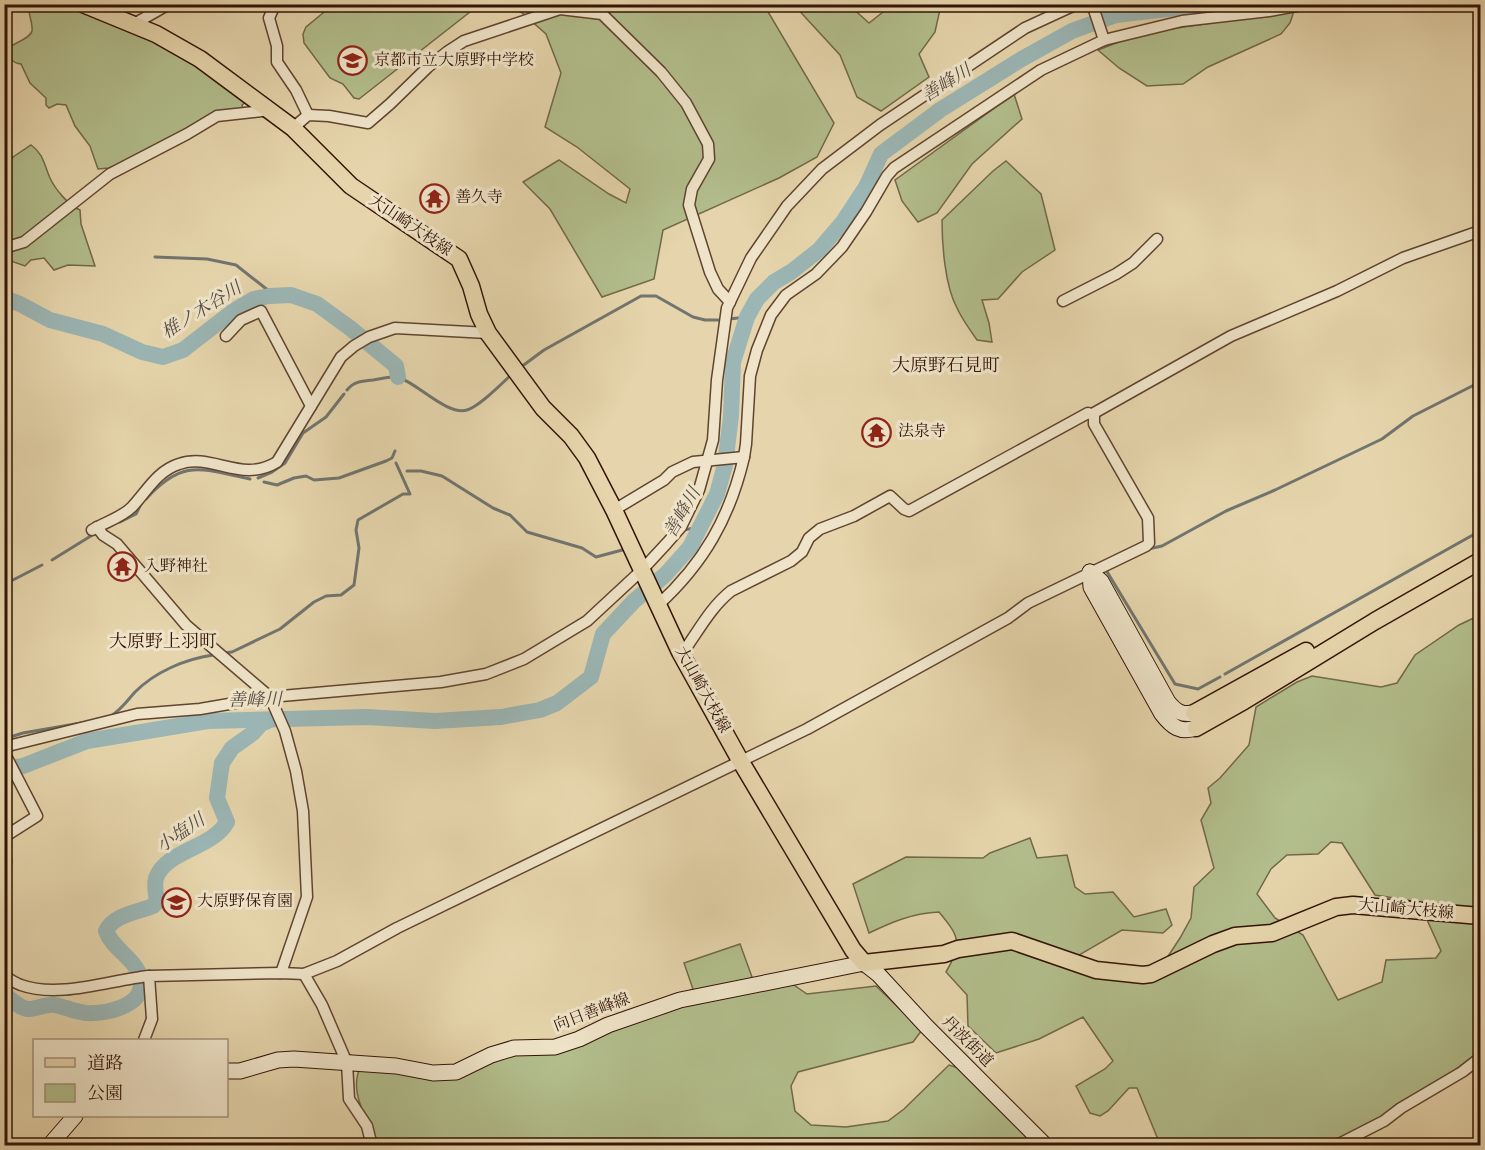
<svg xmlns="http://www.w3.org/2000/svg" width="1485" height="1150" font-family="Vollkorn,'Noto Serif JP',serif">
<style>
.green{fill:#b2be8c;stroke:#726849;stroke-width:1.5;fill-rule:evenodd}
.lines{fill:none;stroke-linecap:round;stroke-linejoin:round}
.stream{stroke:#71756f;stroke-width:3}
.river{stroke:#9bb6b5;stroke-width:16}
.street-casing{stroke:#604430;stroke-width:13}
.secondary-casing{stroke:#331306;stroke-width:17}
.primary-casing{stroke:#331306;stroke-width:19}
.street{stroke:#efe4c9;stroke-width:10}
.secondary{stroke:#efe4c9;stroke-width:15}
.primary{stroke:#e6d5ac;stroke-width:16}
.labels{text-anchor:middle;dominant-baseline:central;stroke-width:6;stroke-linejoin:round;paint-order:stroke}
.poi-label{font-size:16px;fill:#331306;stroke:#efe4c9;text-anchor:start}
.street-label{font-size:16px;fill:#331306;stroke:#efe4c9}
.water-label{font-size:18px;font-style:italic;fill:#574c43;stroke:#efe4c9}
.neighbourhood-label{font-size:18px;fill:#331306;stroke:#efe4c9}
</style>
<rect width="100%" height="100%" fill="#e6d5ac"/>
<filter id="stains"><feTurbulence type="fractalNoise" baseFrequency=".00333" numOctaves="4"/><feColorMatrix values="0 0 0 0 .2 0 0 0 0 .09 0 0 0 0 .02 0 0 0 .5 -.17"/></filter>
<radialGradient id="worn" r=".72"><stop offset=".6" stop-color="#630" stop-opacity="0"/><stop offset="1" stop-color="#630" stop-opacity=".3"/></radialGradient>
<g class="green">
<path d="M334,4H477V5L475,8L359,99L354,98L343,84L330,78L304,43L303,34L306,27Z"/>
<path d="M39,5L59,10L69,9L85,11L178,46L247,101L242,105L243,109L128,160L109,168L98,169L90,146L75,126L66,105L57,104L49,108L46,105V98L30,83L21,64C13,63 8,57 7,49C13,43 30,39 32,31C33,24 29,16 29,10Z"/>
<path d="M500,5H764L834,123L817,157L779,178L663,230L654,279L602,297L550,209L523,182L559,160L609,194L626,203L630,189L577,147L545,127L561,73L546,34L521,12Z"/>
<path d="M794,5H849L869,23L892,5H941L935,32L919,54L929,77L881,111L857,97L840,55Z"/>
<path d="M1294,11L1290,23L1281,34L1208,67L1183,84L1147,86L1119,68L1098,50L1142,33Z"/>
<path d="M1014,94L1022,119L972,164L937,213L918,222L902,201L895,180Z"/>
<path d="M31,145C44,154 44,165 50,178C55,189 69,206 80,210L81,224L95,266L68,265L54,270L44,258L31,260L25,266L5,259V167L13,157Z"/>
<path d="M1006,161L1041,194L1055,250L1022,272L998,299L982,300L989,323L992,342L977,340C970,330 962,319 957,308C945,286 942,245 942,220L993,171Z"/>
<path d="M1480,615V1051L1428,1090L1368,1124L1363,1145H1146L1159,1142L1137,1088H1129L1108,1111L1100,1116L1090,1113L1076,1086L1105,1069L1113,1061L1083,1017L1039,1039L996,1053L968,1026L967,995L946,972C963,943 959,936 939,912C913,913 892,922 869,933L853,884L906,857L983,858L990,853L1030,838L1037,858L1067,855L1075,887L1085,894L1113,892L1134,917L1166,909L1172,925L1163,933L1122,930L1079,955L1082,969L1132,980L1163,964L1180,938L1191,918L1194,887L1214,868L1201,820L1211,803L1208,788L1220,778L1249,745L1256,707L1297,682L1312,676L1381,687L1397,683L1415,655L1459,625ZM1331,842L1342,843L1375,895L1419,902L1441,951L1436,958L1386,960L1382,982L1338,1000L1303,935L1275,918L1257,894L1271,869L1287,855L1318,854Z"/>
<path d="M740,944L756,988L788,981L807,994L876,986L922,1030L913,1042L798,1072L791,1086L795,1111L811,1125L846,1127L888,1121L904,1109L949,1065L965,1070L1034,1145H374C370,1120 348,1094 360,1068L453,1076L513,1053L585,1042L693,989L684,963Z"/>
</g>
<g class="lines">
<g class="stream">
<path d="M155,257L207,259L236,265L274,295"/>
<path d="M729,319L747,317"/>
<path d="M521,367L544,350L641,296H656L693,317L705,320H718"/>
<path d="M347,390C354,381 363,381 373,380C381,379 393,375 400,378C418,384 448,416 467,410C480,406 500,385 511,375"/>
<path d="M407,471H421L442,476L493,508L510,515L527,532L582,548L596,557L626,549"/>
<path d="M258,478L272,472L285,463L303,433L326,417L344,394"/>
<path d="M264,482L277,485L294,478L306,476L314,480L339,478L386,461L392,458L395,451"/>
<path d="M146,499C183,458 202,469 250,479"/>
<path d="M120,522L136,514L141,504"/>
<path d="M683,530L701,527"/>
<path d="M1148,549L1162,546L1226,511L1275,490L1382,439L1413,416L1480,382"/>
<path d="M52,560L94,534"/>
<path d="M1107,569L1106,570L1175,684L1198,689L1220,677"/>
<path d="M4,573L13,580L42,565"/>
<path d="M224,653L232,652L280,629L314,602L326,596L341,595L354,585L359,548L356,530L358,520L403,494H410L396,463"/>
<path d="M1225,674L1480,531"/>
<path d="M111,716C121,710 127,701 135,692C155,672 185,659 213,655"/>
<path d="M4,739L23,733L81,723"/>
<path d="M1466,1146L1480,1139"/>
</g>
<g class="river">
<path d="M4,298L20,304L50,320L103,334L142,352L163,357L183,350L232,312L254,299L270,296L291,295L317,304L350,328L396,366L398,377"/>
<path d="M4,769L23,766L87,741L208,721L367,717L435,721L501,717L540,710L557,703L591,677L603,634L634,601L665,575L690,547L717,494L725,465L731,416L733,362L747,317L757,299L774,282L791,272L819,250L843,222L866,187L881,154L940,110L1020,60L1072,31L1116,15L1210,4"/>
<path d="M4,994C11,999 19,1008 28,1009C36,1010 46,1003 55,1005C65,1007 75,1012 86,1013C105,1014 142,1007 141,983C140,960 113,951 106,931C113,915 138,912 153,906L157,902C156,895 154,885 156,878C166,850 212,849 227,822L217,798L222,763L232,748L253,733L261,724L268,721"/>
</g>
<defs>
<g id="street">
<path d="M278,4L273,9L269,18L277,46V62L296,90L308,115"/>
<path d="M134,24L169,4"/>
<path d="M1104,40L1182,21L1269,11L1307,4"/>
<path d="M293,128L308,115L329,116L368,123L390,104L428,67L447,52L464,41L560,9L602,14L661,72L686,103L708,144L709,159L692,189L689,205L710,272L718,289L730,302"/>
<path d="M4,248L24,242L110,174L187,134L217,116L262,111L265,107"/>
<path d="M1063,301L1116,274L1133,263L1157,239"/>
<path d="M226,336L241,320L261,311L311,406"/>
<path d="M744,457L746,444L750,376L757,350L771,315L786,295L816,274L842,247L866,212L887,176L894,168L1041,70L1104,40L1092,4"/>
<path d="M614,510L664,480L672,472L693,462L744,457C730,517 704,563 658,605"/>
<path d="M97,527L103,535L117,544L186,625L270,697L285,731L296,771L303,811L307,897L281,973"/>
<path d="M92,530C105,522 121,518 132,507C147,491 157,471 179,464C212,452 241,484 277,462L341,357L354,346L369,337L395,328L488,333"/>
<path d="M680,652L686,648C700,628 712,606 731,591L791,561L802,552L809,538L820,529L854,516L890,496L904,509L909,511L1088,413L1093,415"/>
<path d="M4,747L137,714L200,709L270,697L441,682L486,674L524,659L587,621L642,570L667,543L681,527L699,490L713,440L717,380L727,308L751,258L787,206L822,169L880,125L1025,28L1077,4"/>
<path d="M4,752L37,816L4,837"/>
<path d="M4,858L6,861L4,880"/>
<path d="M304,974L322,1005L347,1063L349,1099L367,1126L372,1146"/>
<path d="M4,976C10,979 15,983 21,985C59,999 110,980 149,976"/>
<path d="M144,1040L152,1019L149,976L281,973L304,974L337,961L397,928L508,874L807,729L1008,618L1028,603L1146,546L1149,543L1148,518L1094,424V413L1231,336L1337,291L1403,258L1480,231"/>
<path d="M1335,1146L1384,1121L1401,1108L1462,1072L1480,1058"/>
</g>
<g id="secondary">
<path d="M1090,572L1091,587L1162,714C1172,727 1180,733 1196,728"/>
<path d="M1090,572L1101,581L1168,702C1176,712 1182,715 1194,713"/>
<path d="M226,1071H240L278,1060L294,1059L396,1066L433,1073L456,1072L491,1055L514,1048L555,1047L579,1039L608,1025L680,1000L864,963L878,974L926,1026L1046,1146"/>
<path d="M49,1146L75,1116"/>
</g>
<g id="primary">
<path d="M83,4L156,34L200,59L293,128L351,186L459,259L471,286L479,314L488,333L543,408L571,436L587,458L614,510L680,652L741,762L853,950L864,963L944,954L958,949L1012,941L1096,970L1143,975L1151,974L1213,944L1235,936L1272,933L1336,907L1353,905L1480,916"/>
<path d="M1194,713L1306,651"/>
<path d="M1196,728L1244,701L1375,621L1480,561"/>
</g>
</defs>
<use href="#street" class="street-casing"/>
<use href="#secondary" class="secondary-casing"/>
<use href="#primary" class="primary-casing"/>
<use href="#street" class="street"/>
<use href="#secondary" class="secondary"/>
<use href="#primary" class="primary"/>
</g>
<defs>
<symbol id="school-ring" viewBox="-11 -11 22 22"><circle r="9.5" fill="#efe4c9" stroke="#8f2418" stroke-width="1.5"/><path d="M0-5L7-2L0 1L-7-2ZM-4 1L0 2.5L4 1V4Q0 6-4 4Z" fill="#8f2418"/></symbol>
<symbol id="temple-ring" viewBox="-11 -11 22 22"><circle r="9.5" fill="#efe4c9" stroke="#8f2418" stroke-width="1.5"/><path d="M0-6L5-2H3V0L6.5 2.5H4V6H1.5V3h-3V6H-4V2.5H-6.5L-3 0V-2H-5Z" fill="#8f2418"/></symbol>
</defs>
<g fill-rule="evenodd">
<use href="#school-ring" x="336" y="44" width="33" height="33"/>
<use href="#temple-ring" x="418" y="182" width="33" height="33"/>
<use href="#temple-ring" x="860" y="416" width="33" height="33"/>
<use href="#temple-ring" x="106" y="550" width="33" height="33"/>
<use href="#school-ring" x="160" y="886" width="33" height="33"/>
</g>
<g class="labels">
<g class="poi-label">
<text x="374" y="61">京都市立大原野中学校</text>
<text x="455" y="198">善久寺</text>
<text x="898" y="432">法泉寺</text>
<text x="144" y="567">入野神社</text>
<text x="197" y="902">大原野保育園</text>
</g>
<g class="street-label">
<text transform="translate(410 226) rotate(34)">大山崎大枝線</text>
<text transform="translate(702 690) rotate(61)">大山崎大枝線</text>
<text transform="translate(1406 910) rotate(5)">大山崎大枝線</text>
<text transform="translate(592 1013) rotate(-21)">向日善峰線</text>
<text transform="translate(967 1042) rotate(45)">丹波街道</text>
</g>
<g class="water-label">
<text transform="translate(947 84) rotate(-32)">善峰川</text>
<text transform="translate(202 311) rotate(-32)">椎ノ木谷川</text>
<text transform="translate(683 513) rotate(-60)">善峰川</text>
<text transform="translate(255 701) rotate(-1)">善峰川</text>
<text transform="translate(181 834) rotate(-34)">小塩川</text>
</g>
<g class="neighbourhood-label">
<text x="946" y="366">大原野石見町</text>
<text x="163" y="642">大原野上羽町</text>
</g>
</g>
<rect width="1485" height="1150" fill="none" stroke="#e6d5ac" stroke-width="24"/>
<rect x="6" y="6" width="1473" height="1138" fill="none" stroke="#331306" stroke-width="3"/>
<rect x="12" y="12" width="1461" height="1126" fill="none" stroke="#331306" stroke-width="1.5"/>
<rect x="33" y="1039" width="195" height="78" fill="#efe4c9" stroke="#a4907b" stroke-width="1.5"/>
<rect x="45" y="1058" width="30" height="9" fill="#e6d5ac" stroke="#a4907b" stroke-width="1.5"/>
<text x="87" y="1069" font-size="18" fill="#331306">道路</text>
<rect x="45" y="1084" width="30" height="18" fill="#b2be8c" stroke="#a4907b" stroke-width="1.5"/>
<text x="87" y="1099" font-size="18" fill="#331306">公園</text>
<rect width="100%" height="100%" filter="url(#stains)"/>
<rect width="100%" height="100%" fill="url(#worn)"/>
</svg>
